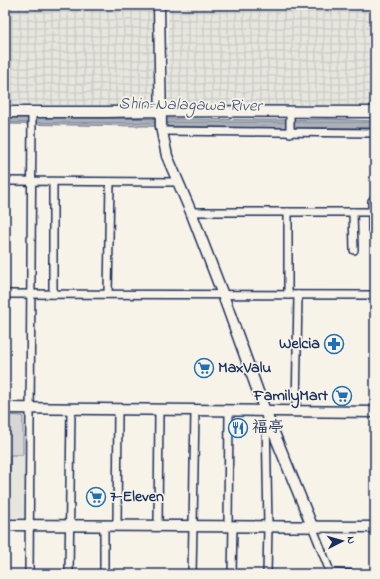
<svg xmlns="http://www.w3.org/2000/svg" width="380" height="579" font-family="'Indie Flower','Klee One',sans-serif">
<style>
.built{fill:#e6e5de}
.industrial{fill:url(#industrial-grid)}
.pitch{fill:#d7d6d4;stroke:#798299}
.water{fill:url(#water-rules);stroke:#727c95}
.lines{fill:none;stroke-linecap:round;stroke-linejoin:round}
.street-casing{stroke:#1b2f5e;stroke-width:10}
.secondary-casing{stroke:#1b2f5e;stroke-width:13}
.street{stroke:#f7f3e8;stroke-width:7}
.secondary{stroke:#f7f3e8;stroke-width:10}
.labels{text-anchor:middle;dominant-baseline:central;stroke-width:3.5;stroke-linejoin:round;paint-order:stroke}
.poi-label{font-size:16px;font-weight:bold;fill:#1b2f5e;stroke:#f7f3e8;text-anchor:start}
.water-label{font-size:17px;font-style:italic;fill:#465679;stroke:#f7f3e8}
</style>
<defs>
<pattern id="industrial-grid" width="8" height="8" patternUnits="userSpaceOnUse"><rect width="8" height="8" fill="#e6e5de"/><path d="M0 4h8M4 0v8" fill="none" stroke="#c5c5c1"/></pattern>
<pattern id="water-rules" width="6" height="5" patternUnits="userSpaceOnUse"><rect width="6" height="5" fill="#acb0b9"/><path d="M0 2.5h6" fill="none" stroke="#8b909a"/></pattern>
</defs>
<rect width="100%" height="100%" fill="#f7f3e8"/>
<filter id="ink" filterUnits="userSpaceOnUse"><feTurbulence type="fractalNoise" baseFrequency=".025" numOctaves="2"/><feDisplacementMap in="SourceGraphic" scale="8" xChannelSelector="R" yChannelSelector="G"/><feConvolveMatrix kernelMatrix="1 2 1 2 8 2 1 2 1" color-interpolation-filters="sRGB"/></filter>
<g filter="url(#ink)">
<path class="built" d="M5,413H28V515L24,518L5,517Z"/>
<g class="industrial">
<path d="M5,5H156V106L5,105Z"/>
<path d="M168,5H375V105H171L168,102Z"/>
</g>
<path class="pitch" d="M5,415L23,416V455H10L9,504H5Z"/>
<path class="water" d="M5,117L271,120L329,119L375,121V128H278L5,124Z"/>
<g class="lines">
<defs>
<g id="street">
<path d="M290,112V133"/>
<path d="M161,131L375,133"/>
<path d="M5,181L178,182"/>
<path d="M191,212H375"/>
<path d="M353,212L354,250"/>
<path d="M372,230V201"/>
<path d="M5,294L375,295"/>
<path d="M53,294V182"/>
<path d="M108,294L110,182"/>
<path d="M288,295V212"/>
<path d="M296,411L298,295"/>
<path d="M266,417L268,526L267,574"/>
<path d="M117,526L118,409"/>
<path d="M158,526L159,410"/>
<path d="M228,526L229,411"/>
<path d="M312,526L331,574"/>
<path d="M331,573L352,574"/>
<path d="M29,574L32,112"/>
<path d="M69,574L71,408"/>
<path d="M104,574V526"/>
<path d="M192,574L193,526L195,410"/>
<path d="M232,574L233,526"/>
</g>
<g id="secondary">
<path d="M159,5L161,127L167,156L191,212L223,295L265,411L312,526"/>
<path d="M5,112H106L160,111L375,112"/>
<path d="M5,408L375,412"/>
<path d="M5,525L375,527"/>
</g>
</defs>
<use href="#street" class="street-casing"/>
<use href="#secondary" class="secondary-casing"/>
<use href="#street" class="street"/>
<use href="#secondary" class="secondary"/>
</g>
</g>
<defs>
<symbol id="pharmacy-ring" viewBox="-11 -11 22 22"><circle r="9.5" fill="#f7f3e8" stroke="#1f6fb2" stroke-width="1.5"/><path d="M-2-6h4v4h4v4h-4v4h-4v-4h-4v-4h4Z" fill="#1f6fb2"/></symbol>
<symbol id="supermarket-ring" viewBox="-11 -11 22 22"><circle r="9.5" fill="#f7f3e8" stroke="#1f6fb2" stroke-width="1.5"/><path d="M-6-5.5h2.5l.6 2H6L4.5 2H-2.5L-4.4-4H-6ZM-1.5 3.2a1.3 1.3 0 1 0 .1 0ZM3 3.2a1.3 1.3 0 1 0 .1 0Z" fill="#1f6fb2"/></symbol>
<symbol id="restaurant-ring" viewBox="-11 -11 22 22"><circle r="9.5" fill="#f7f3e8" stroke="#1f6fb2" stroke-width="1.5"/><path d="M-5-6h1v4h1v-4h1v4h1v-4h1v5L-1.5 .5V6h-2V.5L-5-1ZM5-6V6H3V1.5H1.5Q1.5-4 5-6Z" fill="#1f6fb2"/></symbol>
</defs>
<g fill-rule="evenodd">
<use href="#pharmacy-ring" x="323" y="333" width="22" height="22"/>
<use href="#supermarket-ring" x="193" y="357" width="22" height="22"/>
<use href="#supermarket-ring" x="331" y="385" width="22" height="22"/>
<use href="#restaurant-ring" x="227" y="417" width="22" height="22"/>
<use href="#supermarket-ring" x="85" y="486" width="22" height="22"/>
</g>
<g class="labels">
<g class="poi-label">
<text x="320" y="344" text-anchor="end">Welcia</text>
<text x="218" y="368">MaxValu</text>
<text x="328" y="396" text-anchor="end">FamilyMart</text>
<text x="252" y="428">福亭</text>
<text x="110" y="497">7-Eleven</text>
</g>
<g class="water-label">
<text transform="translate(190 105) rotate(1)">Shin-Nalagawa River</text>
</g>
</g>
<rect width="380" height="579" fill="none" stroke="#f7f3e8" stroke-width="20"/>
<rect x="10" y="10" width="360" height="559" fill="none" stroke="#1b2f5e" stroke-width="1.5" filter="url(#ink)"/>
<g transform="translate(342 541) rotate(84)" stroke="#f7f3e8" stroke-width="3" paint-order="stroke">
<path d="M0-3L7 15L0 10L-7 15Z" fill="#1b2f5e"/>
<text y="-6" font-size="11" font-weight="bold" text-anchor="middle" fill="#1b2f5e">N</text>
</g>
</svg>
